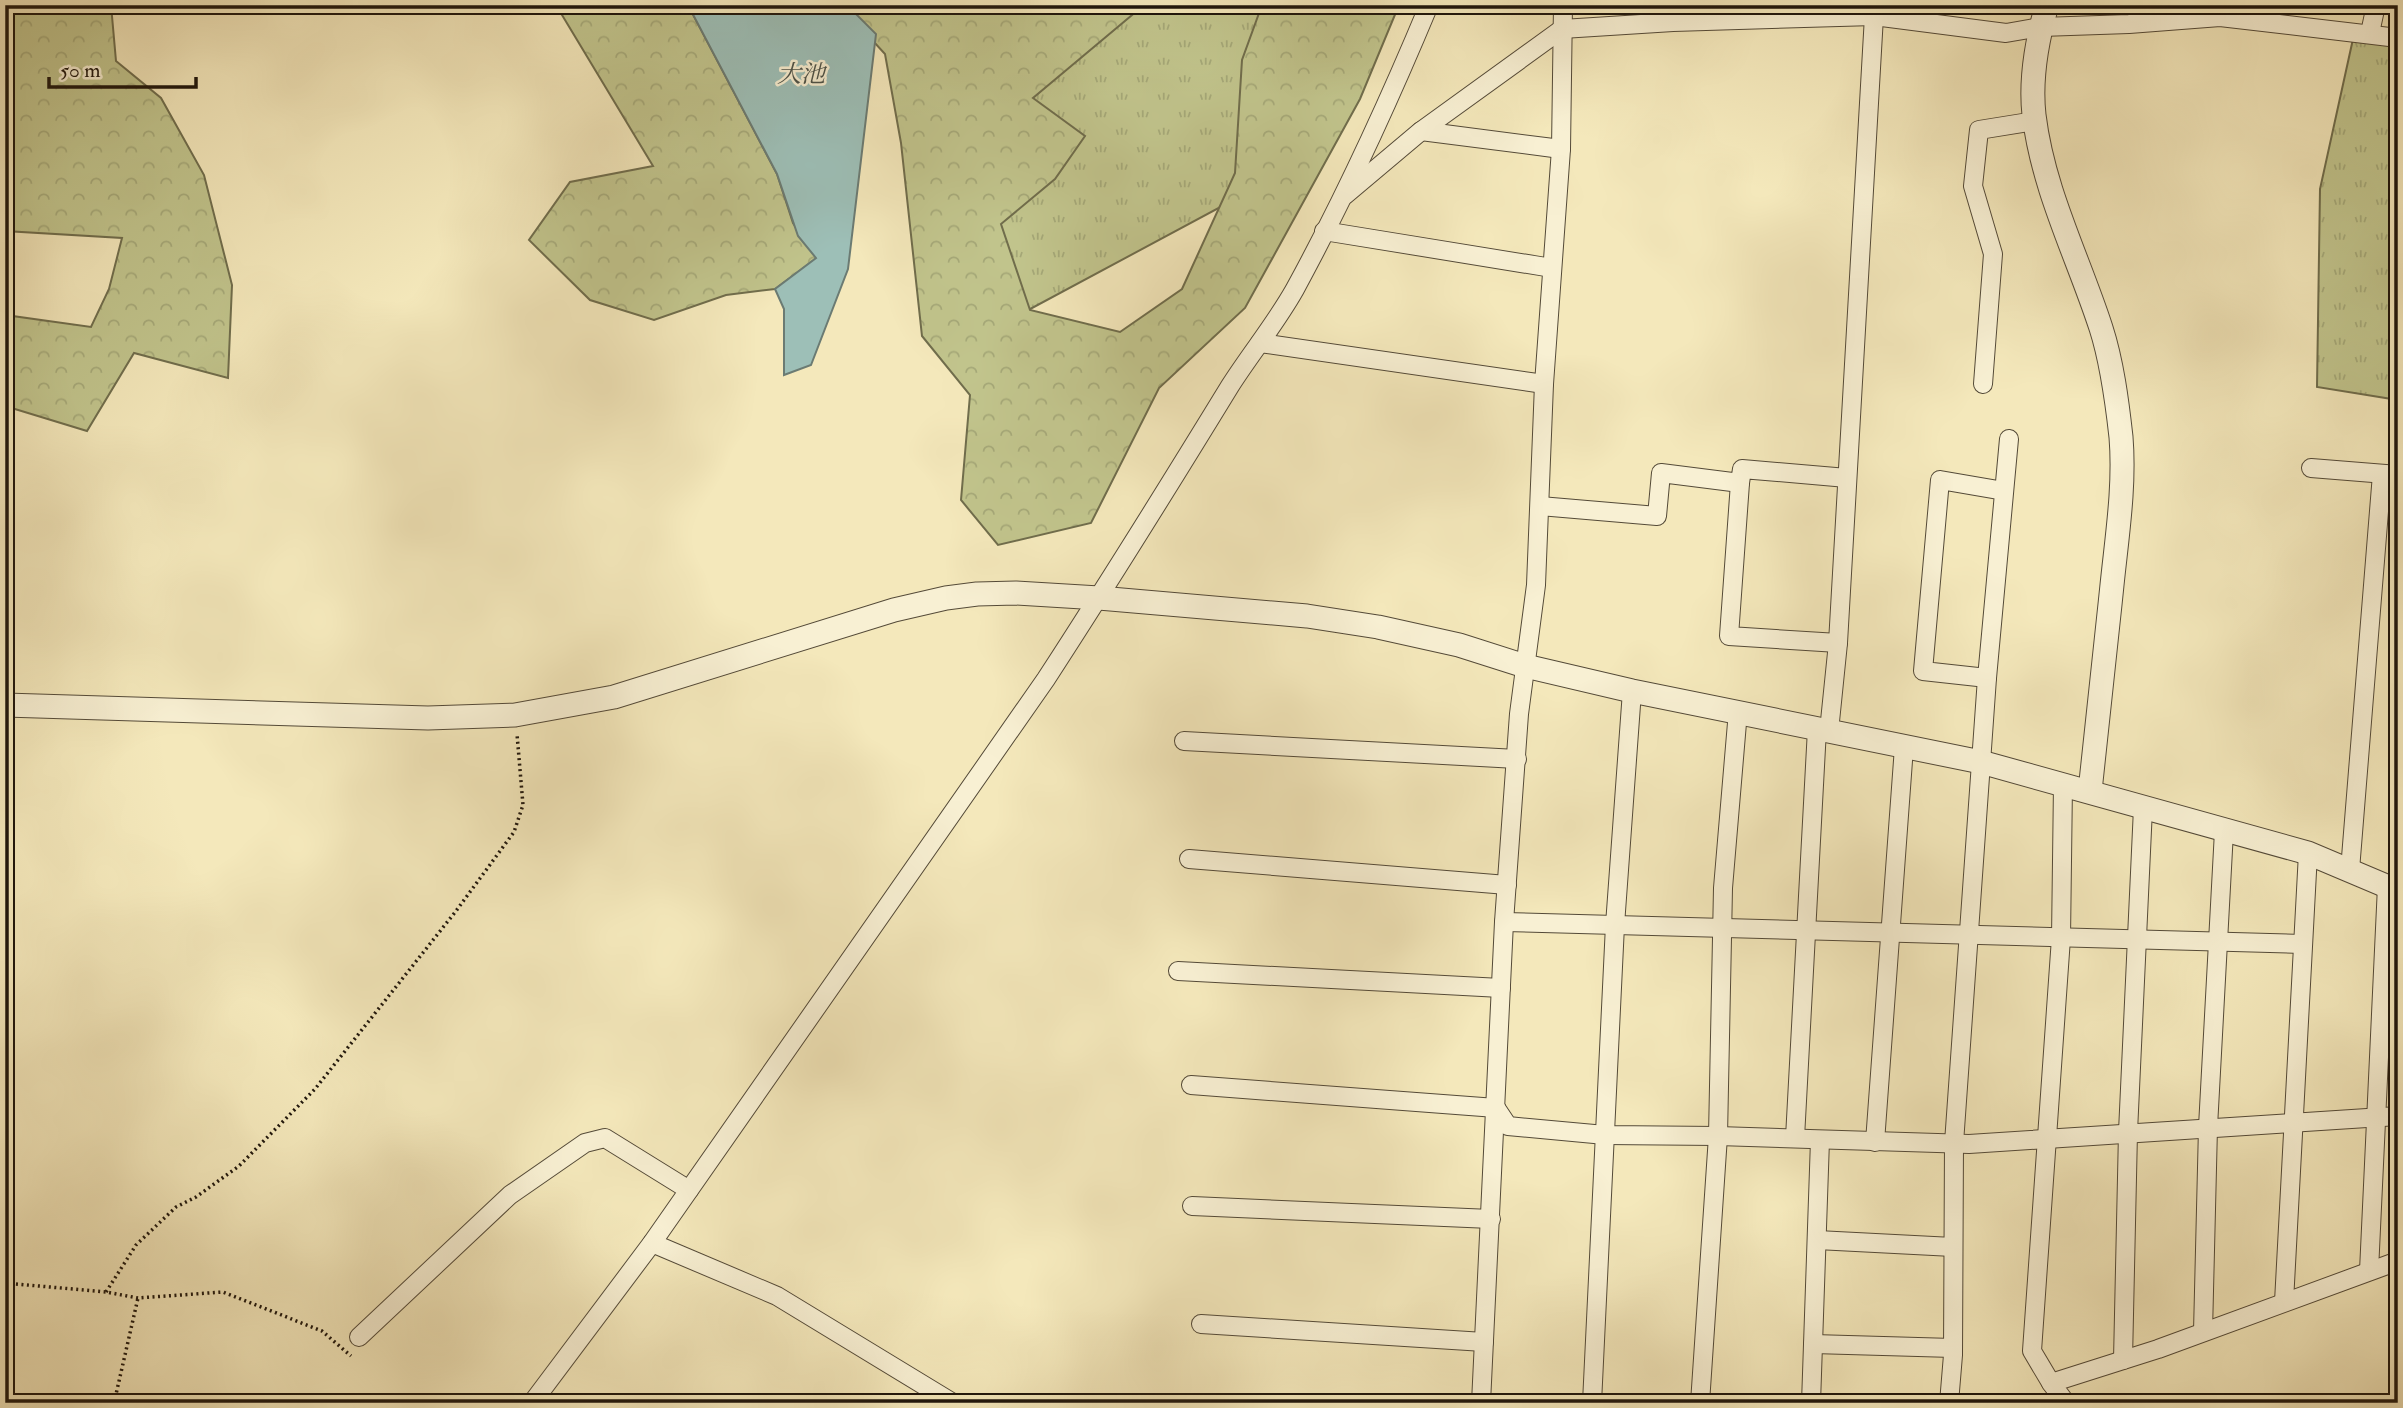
<svg xmlns="http://www.w3.org/2000/svg" width="2403" height="1408" font-family="'IM FELL Double Pica','Noto Serif JP',serif">
<style>
.grass{fill:url(#grass-tufts);stroke:#706d4c;stroke-width:2}
.forest{fill:url(#forest-crowns);stroke:#706d4c;stroke-width:2}
.water{fill:#9dbfb7;stroke:#6b7b73;stroke-width:2}
.lines{fill:none;stroke-linecap:round;stroke-linejoin:round}
.minor-casing{stroke:#544a38;stroke-width:20}
.tertiary-casing{stroke:#544a38;stroke-width:25}
.path{stroke:#1f160c;stroke-width:3.5;stroke-dasharray:2 3.5;stroke-linecap:butt}
.minor{stroke:#f8f0d3;stroke-width:18}
.tertiary{stroke:#f8f0d3;stroke-width:23}
.labels{text-anchor:middle;dominant-baseline:central;stroke-width:5;stroke-linejoin:round;paint-order:stroke}
.water-label{font-size:24px;font-style:italic;fill:#4b5148;stroke:#f8f0d3}
</style>
<defs>
<pattern id="grass-tufts" width="24" height="20" patternUnits="userSpaceOnUse" patternTransform="scale(1.75)"><rect width="24" height="20" fill="#c1c48c"/><path d="M3 7l-1-3M5 7V3M7 7l1-3M15 17l-1-3M17 17v-4M19 17l1-3" fill="none" stroke="#a5a878"/></pattern>
<pattern id="forest-crowns" width="20" height="18" patternUnits="userSpaceOnUse" patternTransform="scale(1.75)"><rect width="20" height="18" fill="#c1c48c"/><path d="M2 6a3 3 0 1 1 6 0M12 15a3 3 0 1 1 6 0" fill="none" stroke="#a5a878"/></pattern>
</defs>
<rect width="100%" height="100%" fill="#f4e8bb"/>
<filter id="stains"><feTurbulence type="fractalNoise" baseFrequency=".00286" numOctaves="4"/><feColorMatrix values="0 0 0 0 .2 0 0 0 0 .09 0 0 0 0 .02 0 0 0 .5 -.17"/></filter>
<radialGradient id="worn" r=".72"><stop offset=".6" stop-color="#630" stop-opacity="0"/><stop offset="1" stop-color="#630" stop-opacity=".3"/></radialGradient>
<g class="grass">
<path d="M901,5H1333L1269,181L1019,315Z"/>
<path d="M2353,39L2398,47V400L2317,387L2320,189Z"/>
</g>
<g class="forest">
<path d="M5,5H111L116,61L161,98L204,175L232,285L228,378L134,353L87,431L5,406V315L91,327L109,289L122,238L5,231Z"/>
<path d="M556,5H688L777,174L793,223L817,258L775,289L726,295L654,320L590,300L529,240L570,182L653,166Z"/>
<path d="M840,5H1144L1033,98L1085,136L1055,179L1001,224L1030,310L1120,332L1182,289L1235,173L1242,60L1262,5H1399L1360,99L1245,308L1159,388L1091,523L998,545L961,500L970,395L922,336L901,143L885,54Z"/>
</g>
<path class="water" d="M688,5H847L876,34L848,269L811,365L784,375V309L775,289L816,258L798,236L777,174Z"/>
<g class="lines">
<defs>
<g id="minor">
<path d="M2370,33L2376,5"/>
<path d="M1421,131L1561,149"/>
<path d="M1345,195L1421,131L1562,29L1673,22L1874,16L2006,33L2041,27L2129,24L2220,17L2398,38"/>
<path d="M1324,231L1552,268"/>
<path d="M1260,343L1544,384"/>
<path d="M1983,384L1993,254L1973,186L1979,130L2035,121"/>
<path d="M2311,468L2398,475"/>
<path d="M1740,483L1729,636L1838,643"/>
<path d="M1540,506L1657,516L1661,473L1740,483L1742,469L1847,478"/>
<path d="M1987,678L1923,671L1940,480L2004,491"/>
<path d="M1829,731L1838,643L1874,16"/>
<path d="M1184,741L1517,759"/>
<path d="M2063,784L2061,938L2032,1351L2051,1383L2066,1403"/>
<path d="M1189,859L1507,885"/>
<path d="M2350,870L2382,474"/>
<path d="M1504,922L2302,944"/>
<path d="M1178,971L1501,988"/>
<path d="M1191,1085L1496,1108"/>
<path d="M1496,1108L1508,1126L1605,1135L1718,1136L1969,1144L2398,1116"/>
<path d="M1795,1138L1817,729"/>
<path d="M1875,1142L1904,747"/>
<path d="M1192,1206L1491,1219"/>
<path d="M1817,1240L1953,1247"/>
<path d="M652,1243L777,1296L953,1403"/>
<path d="M2369,1271L2387,886"/>
<path d="M2284,1302L2308,853"/>
<path d="M1201,1324L1484,1342"/>
<path d="M2203,1332L2208,1127L2224,831"/>
<path d="M359,1337L510,1195L585,1143L605,1138L689,1190"/>
<path d="M1813,1344L1953,1348"/>
<path d="M2123,1360L2128,1132L2143,808"/>
<path d="M2051,1383L2158,1349L2398,1261"/>
<path d="M532,1403L652,1243L1046,679C1109,582 1170,484 1230,386C1251,353 1276,323 1295,289C1345,197 1389,101 1429,5"/>
<path d="M1481,1403L1504,922L1519,714L1536,585L1544,384L1561,149L1563,5"/>
<path d="M1592,1403L1615,925L1632,691"/>
<path d="M1700,1403L1718,1136L1723,888L1738,711"/>
<path d="M1811,1403L1820,1140"/>
<path d="M1949,1403L1953,1355L1954,1143L1987,678L2009,439"/>
</g>
<g id="tertiary">
<path d="M2047,5C2037,40 2030,79 2034,115C2043,190 2078,257 2101,328C2112,362 2117,401 2121,437C2125,486 2117,536 2112,585C2105,654 2097,723 2090,791"/>
<path d="M5,705L428,718L515,715L614,697L894,610L946,598L977,594L1016,593L1099,598L1307,616L1378,627L1459,645L1525,666L1632,691L1981,762L2308,853L2398,891"/>
</g>
</defs>
<use href="#minor" class="minor-casing"/>
<use href="#tertiary" class="tertiary-casing"/>
<g class="path">
<path d="M5,1283L106,1292L138,1298L223,1292L322,1331L351,1356"/>
<path d="M106,1292L136,1245L176,1207L196,1197L239,1166L315,1089L456,911L514,832L523,805L517,734"/>
<path d="M114,1403L138,1298"/>
</g>
<use href="#minor" class="minor"/>
<use href="#tertiary" class="tertiary"/>
</g>
<g class="labels">
<g class="water-label">
<text x="801" y="74">大池</text>
</g>
</g>
<rect width="2403" height="1408" fill="none" stroke="#f4e8bb" stroke-width="28"/>
<rect x="7" y="7" width="2389" height="1394" fill="none" stroke="#1f160c" stroke-width="3.5"/>
<rect x="14" y="14" width="2375" height="1380" fill="none" stroke="#1f160c" stroke-width="2"/>
<path d="M49 77v10h147v-10" fill="none" stroke="#1f160c" stroke-width="3.5"/>
<text x="60" y="77" font-size="21" fill="#1f160c" stroke="#f8f0d3" stroke-width="5" paint-order="stroke">50 m</text>
<rect width="100%" height="100%" filter="url(#stains)"/>
<rect width="100%" height="100%" fill="url(#worn)"/>
</svg>
